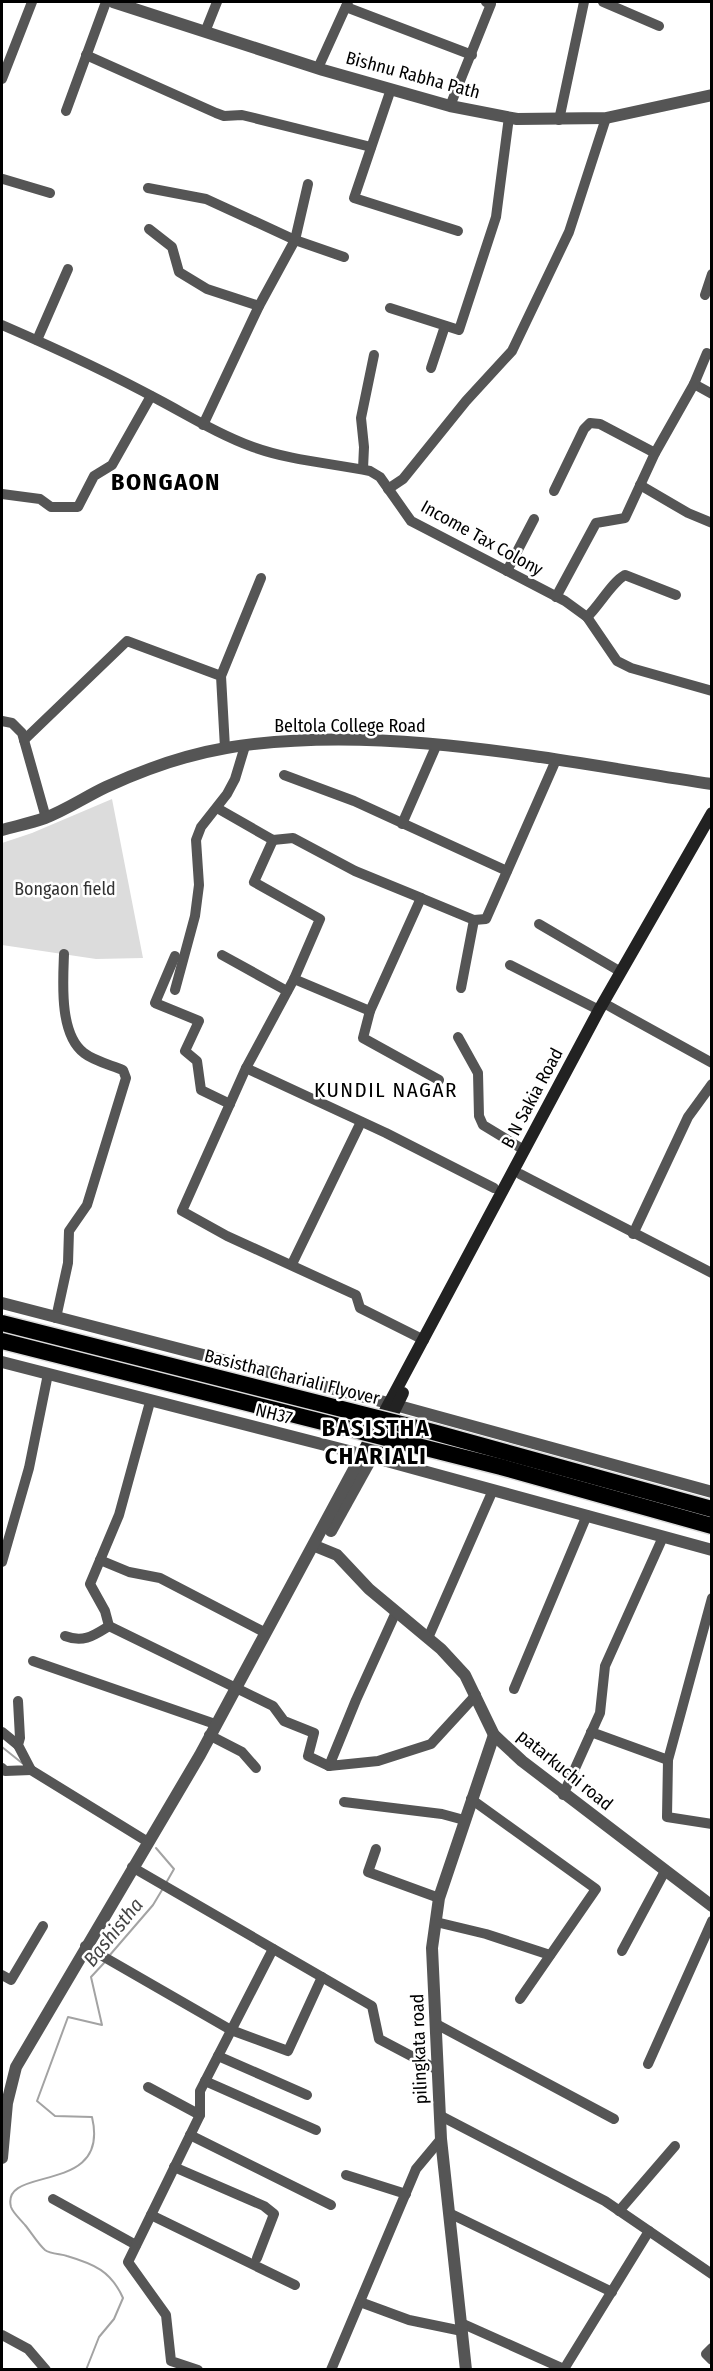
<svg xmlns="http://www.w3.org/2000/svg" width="713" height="2371" font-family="'Fira Sans Condensed',sans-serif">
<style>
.green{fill:#dcdcdc}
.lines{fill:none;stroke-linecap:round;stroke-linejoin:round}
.stream{stroke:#a3a3a3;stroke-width:2}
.minor{stroke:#555;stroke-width:10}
.tertiary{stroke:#555;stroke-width:12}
.secondary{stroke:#222;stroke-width:12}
.trunk-bridge-casing{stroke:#dbdbdb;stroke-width:19;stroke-linecap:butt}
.trunk-bridge{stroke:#000;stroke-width:16}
.labels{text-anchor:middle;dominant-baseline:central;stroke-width:5;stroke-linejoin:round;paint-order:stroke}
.street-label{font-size:18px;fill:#000;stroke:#fff}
.park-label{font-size:18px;fill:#333;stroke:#fff}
.water-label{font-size:20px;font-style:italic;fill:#444;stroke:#fff}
.quarter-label{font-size:21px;letter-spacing:1.5px;fill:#000;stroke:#fff}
.district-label{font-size:24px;font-weight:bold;letter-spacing:1.5px;fill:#000;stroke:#fff}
</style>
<rect width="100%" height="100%" fill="#fff"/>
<path class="green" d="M112,799L143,958L96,959L2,945V843L32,833Z"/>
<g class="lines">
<g class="stream">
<path d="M2,1747L22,1763"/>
<path d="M156,1848L174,1869L166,1883"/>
<path d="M109,1956L153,1905L162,1890"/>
<path d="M86,2370L99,2337L114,2319L123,2298C111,2271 94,2264 67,2256C61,2254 50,2254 45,2250C38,2244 31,2232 25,2225C21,2220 13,2213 11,2207C0,2164 111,2197 92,2117L55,2116L37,2101L68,2017L102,2025L91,1977L104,1963"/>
</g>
<g class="minor">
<path d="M603,2L659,26"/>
<path d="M346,7L472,55"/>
<path d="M205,32L217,2"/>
<path d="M86,55L216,113L224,116L242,115L371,147"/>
<path d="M318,68L348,2"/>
<path d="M2,79L32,2"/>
<path d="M391,89L354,198L458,231"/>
<path d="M450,106L491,4L486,2"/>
<path d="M66,111L106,2"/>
<path d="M559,120L584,2"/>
<path d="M3,179L50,193"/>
<path d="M148,188L206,199L295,240L344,257"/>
<path d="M149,229L172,247L179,272L207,289L259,306"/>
<path d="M705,295L712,274"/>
<path d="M390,308L459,330L496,217L509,117"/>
<path d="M2,325C55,348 108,372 159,400C191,417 220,435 253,447C292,461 331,463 370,471L380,477L411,521L565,601L587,617L617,661L631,668L712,691"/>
<path d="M37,340L68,269"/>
<path d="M431,368L445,326"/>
<path d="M694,384L712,394"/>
<path d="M203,425L259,306L295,240L308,184"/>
<path d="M363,469L364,447L361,418L374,355"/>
<path d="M640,485L688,513L712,523"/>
<path d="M388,489L403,479L466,401L512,351L569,232L606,118"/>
<path d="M554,491L584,429L590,423L600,424L655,453"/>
<path d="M2,494L40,499L51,507H78L94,476L112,465L151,396"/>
<path d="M507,571L534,519"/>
<path d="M556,597L596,523L625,518L655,453L694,384L707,353"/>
<path d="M587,617C599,606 612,582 625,575L676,595"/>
<path d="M221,676L261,578"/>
<path d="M2,721L12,723L22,733L46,818"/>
<path d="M24,740L127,641L221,676L225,748"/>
<path d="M284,775L354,801L507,871"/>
<path d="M217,808L273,840L293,838L355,871L421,898"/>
<path d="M402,824L437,744"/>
<path d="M273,840L254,882L320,919L294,979L246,1068L182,1211L227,1236L356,1295L360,1308L424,1340"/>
<path d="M474,920L486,919L556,760"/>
<path d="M539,924L621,972"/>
<path d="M222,955L287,991"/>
<path d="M175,956L155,1003L199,1021L185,1051L197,1061L201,1090L230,1104"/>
<path d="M510,965L599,1010"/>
<path d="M294,979L370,1011L421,898L474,920L461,988"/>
<path d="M175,990L195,916L199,885L196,840L201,827L227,794L235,779L245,746"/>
<path d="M609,1006L712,1063"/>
<path d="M370,1011L363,1038L439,1080"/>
<path d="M458,1037L478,1073L479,1116L483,1125L524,1150"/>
<path d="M246,1068L386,1133L494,1188"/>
<path d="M520,1174L712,1273"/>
<path d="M633,1234L688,1117L712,1084"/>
<path d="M292,1264L361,1122"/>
<path d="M56,1318L68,1263L69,1231L87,1205L126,1078L123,1070C111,1065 94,1061 84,1053C59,1034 63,982 64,954"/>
<path d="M150,1402L119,1515L90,1584L105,1611L109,1626L273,1706L284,1721L314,1733L308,1756L329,1766"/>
<path d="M100,1560L129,1572L160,1578L266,1633"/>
<path d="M2,1562L29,1468L48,1374"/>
<path d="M396,1612L356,1700L329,1766L378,1761L431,1744L476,1695"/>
<path d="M65,1636C83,1643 93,1636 109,1626"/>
<path d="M428,1638L493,1490"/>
<path d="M33,1661L215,1724"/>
<path d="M514,1689L587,1515"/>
<path d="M2,1732L18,1745"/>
<path d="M591,1732L668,1760L712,1598"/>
<path d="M209,1735L242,1752L256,1768"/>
<path d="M668,1760L667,1817L712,1824"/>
<path d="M2,1768L5,1771L31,1770L18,1745L20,1738L18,1701"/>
<path d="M31,1770L148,1842"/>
<path d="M563,1795L600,1713L605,1666L663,1537"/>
<path d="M471,1799L596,1889L520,1999"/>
<path d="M344,1802L442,1814L464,1820"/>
<path d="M376,1849L368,1872L439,1898"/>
<path d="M132,1867L372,2006L379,2039L436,2069"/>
<path d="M436,1922L486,1934L550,1955"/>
<path d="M85,1946L231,2030L288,2051L322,1977"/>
<path d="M622,1951L665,1871"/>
<path d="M2,1975L11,1980L43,1926"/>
<path d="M436,2024L614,2119"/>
<path d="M218,2056L307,2095"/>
<path d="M648,2064L712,1921"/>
<path d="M205,2081L316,2130"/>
<path d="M148,2087L200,2115"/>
<path d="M439,2115L605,2201L712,2274"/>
<path d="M190,2135L331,2205"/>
<path d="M174,2167L264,2206L274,2214L257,2258"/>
<path d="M346,2175L406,2194"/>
<path d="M53,2199L136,2245"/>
<path d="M619,2211L675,2146"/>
<path d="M449,2213L612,2292"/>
<path d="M151,2215L295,2285"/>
<path d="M360,2302L409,2320L462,2331"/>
<path d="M461,2323L564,2369L649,2231"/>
<path d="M2,2335L28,2349L46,2370"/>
<path d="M712,2348L706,2354L712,2360"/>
<path d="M198,2370L171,2361L166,2315L128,2262L200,2115V2091L273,1949"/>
<path d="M331,2370L416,2169L441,2139"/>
</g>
<g class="tertiary">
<path d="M113,2L323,70L450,106L517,119L606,118L712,95"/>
<path d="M2,830C16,826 31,823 45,818C66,810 85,797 106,787C143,770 185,755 226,748C381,722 557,761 712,784"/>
<path d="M2,1303L388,1403L712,1492"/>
<path d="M2,1362L372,1457L712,1550"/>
<path d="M331,1531L372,1457"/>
<path d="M315,1546L337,1555L369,1589L441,1649L465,1675L494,1735L522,1761L712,1906"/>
<path d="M2,2158L7,2103L16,2067L200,1755L362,1454"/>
<path d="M466,2370L441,2139L432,1948L439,1898L494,1735"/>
</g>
<g class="secondary">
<path d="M362,1454L599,1010L712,813"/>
<path d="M372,1457L403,1393"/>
</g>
<defs>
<g id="trunk-bridge">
<path d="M2,1323L433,1432L712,1509"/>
<path d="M2,1341L501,1467L712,1526"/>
</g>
</defs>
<use href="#trunk-bridge" class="trunk-bridge-casing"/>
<use href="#trunk-bridge" class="trunk-bridge"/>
</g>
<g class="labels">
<g class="street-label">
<text transform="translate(413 75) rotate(15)">Bishnu Rabha Path</text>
<text transform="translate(482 538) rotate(29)">Income Tax Colony</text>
<text x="350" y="726">Beltola College Road</text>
<text transform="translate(532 1098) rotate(-62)">B N Sakia Road</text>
<text transform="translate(292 1377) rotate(14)">Basistha Chariali Flyover</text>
<text transform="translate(274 1414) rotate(14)">NH37</text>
<text transform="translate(565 1770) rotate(39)">patarkuchi road</text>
<text transform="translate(419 2049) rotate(-92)">pilingkata road</text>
</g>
<g class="park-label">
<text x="65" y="889">Bongaon field</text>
</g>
<g class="water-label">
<text transform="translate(113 1932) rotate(-51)">Bashistha</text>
</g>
<g class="quarter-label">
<text x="386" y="1090">KUNDIL NAGAR</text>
</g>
<g class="district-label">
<text x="166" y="482">BONGAON</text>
<text x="376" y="1428">BASISTHA<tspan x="376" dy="28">CHARIALI</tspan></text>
</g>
</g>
<rect width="713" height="2371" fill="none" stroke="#000000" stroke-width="6"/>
</svg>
